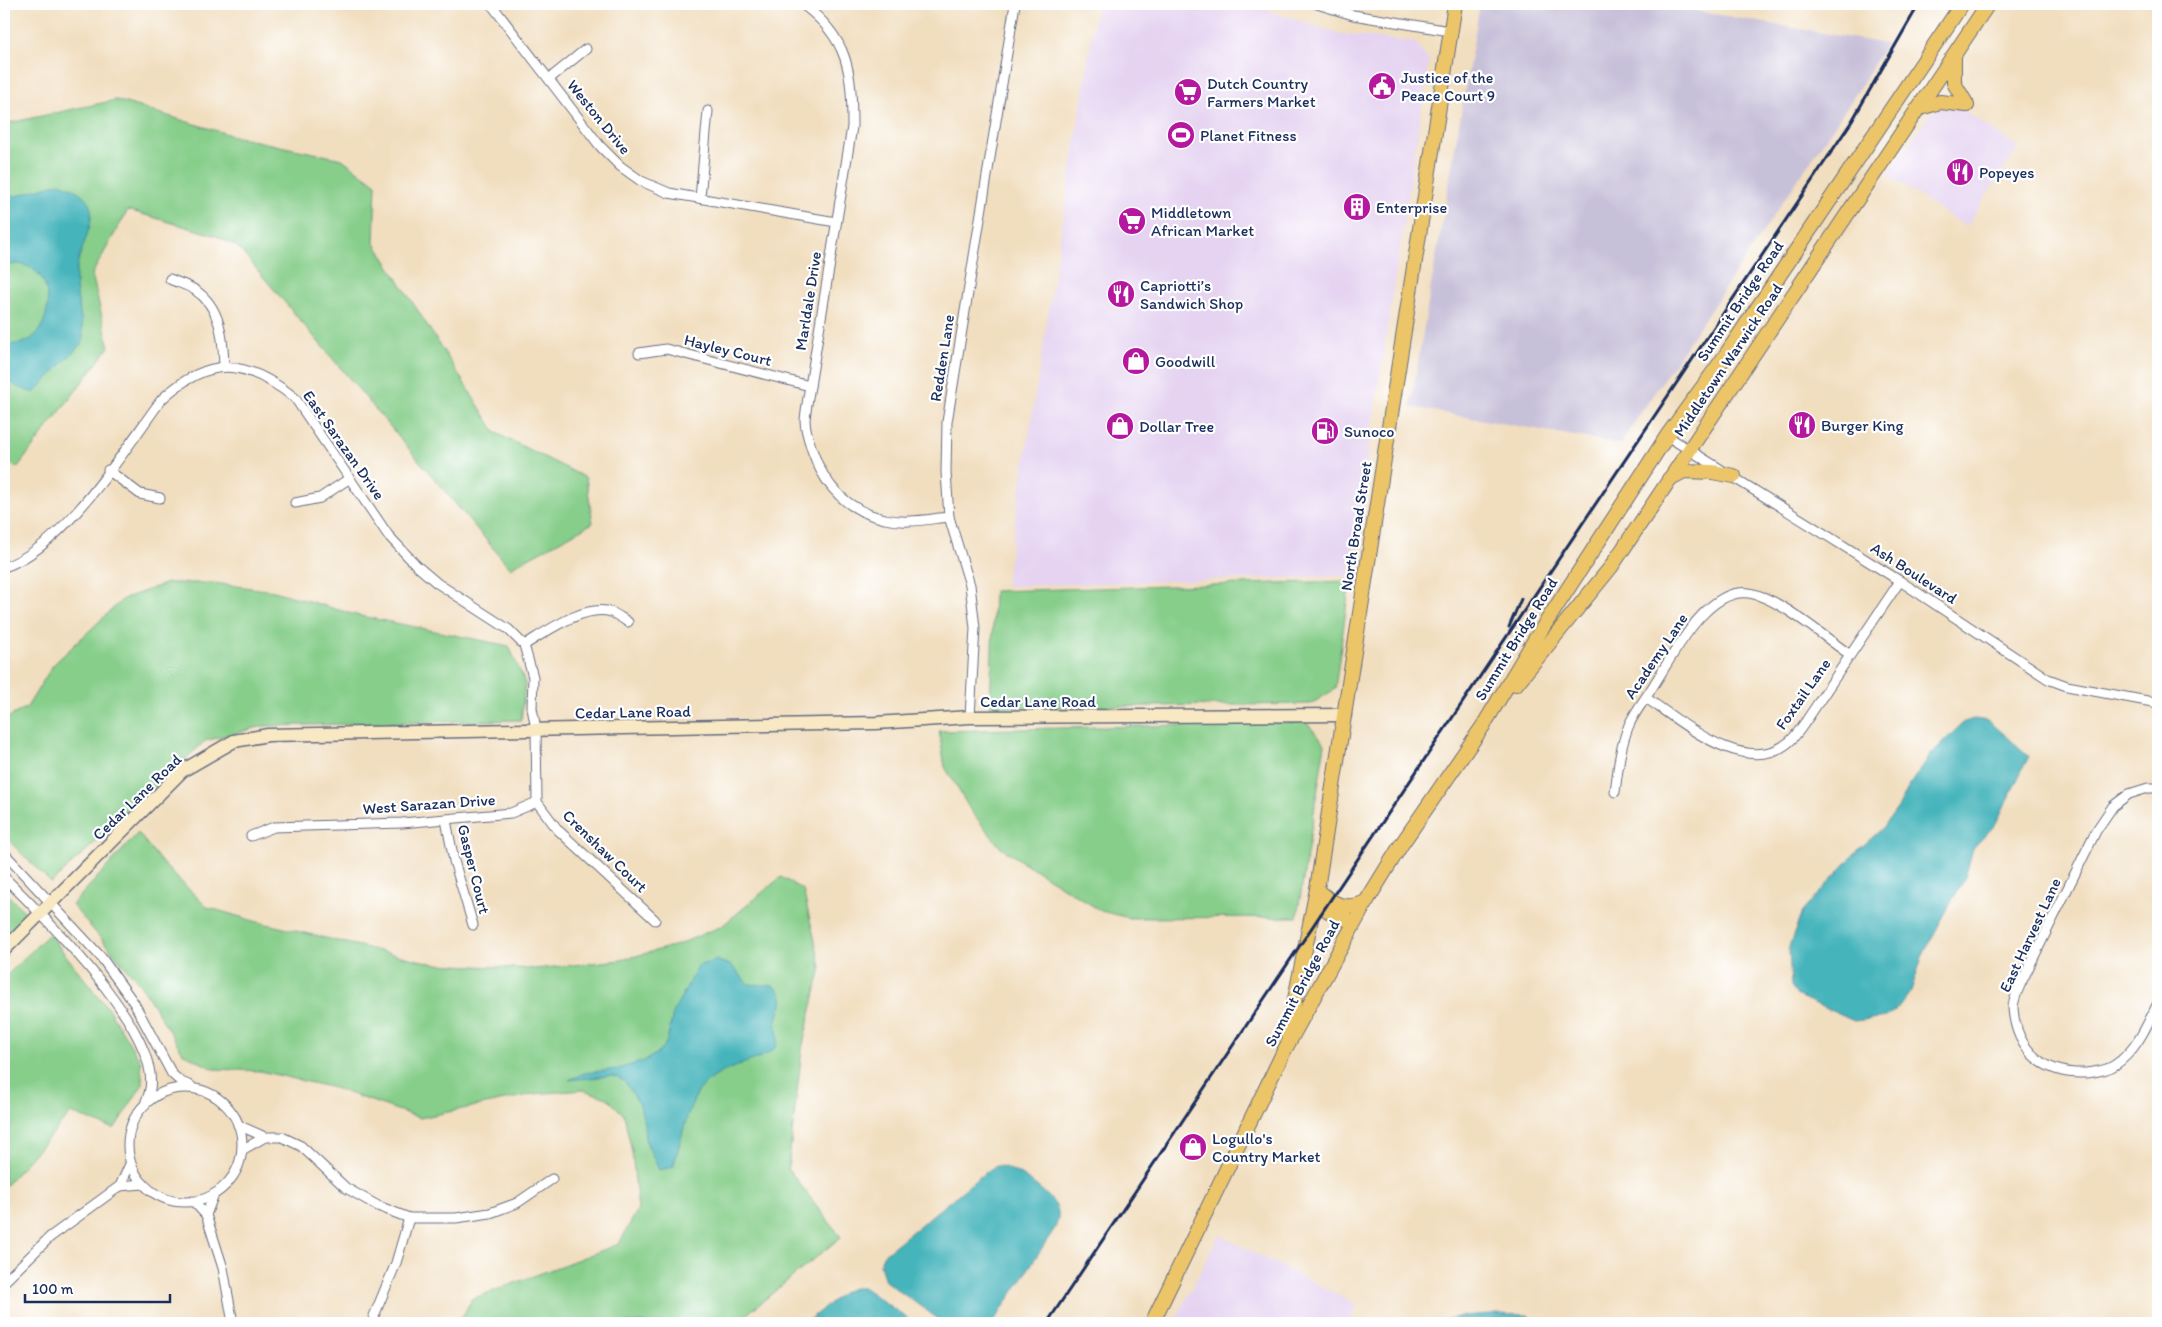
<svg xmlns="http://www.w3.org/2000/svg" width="2162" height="1327" font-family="Itim,sans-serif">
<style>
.built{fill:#e5d3f1}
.industrial{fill:#c7c0d9}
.green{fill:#86ce8a;stroke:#507e74}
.water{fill:#44b4bb;stroke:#30728c}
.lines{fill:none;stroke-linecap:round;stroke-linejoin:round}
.street-casing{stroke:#666c80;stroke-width:11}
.secondary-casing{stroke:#666c80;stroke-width:15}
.primary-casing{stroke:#666c80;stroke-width:16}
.street{stroke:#fff;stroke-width:9}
.secondary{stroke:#f8e8c3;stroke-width:12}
.primary{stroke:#edc569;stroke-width:14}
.rail{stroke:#1b2f5e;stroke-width:3}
.labels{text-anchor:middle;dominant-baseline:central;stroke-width:4.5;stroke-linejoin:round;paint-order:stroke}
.poi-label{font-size:16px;fill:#1b2f5e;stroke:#fff;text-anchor:start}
.street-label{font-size:16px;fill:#1b2f5e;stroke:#fff}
</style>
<rect width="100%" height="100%" fill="#fff"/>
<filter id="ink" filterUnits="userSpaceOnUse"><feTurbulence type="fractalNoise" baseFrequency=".02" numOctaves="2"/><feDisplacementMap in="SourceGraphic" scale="10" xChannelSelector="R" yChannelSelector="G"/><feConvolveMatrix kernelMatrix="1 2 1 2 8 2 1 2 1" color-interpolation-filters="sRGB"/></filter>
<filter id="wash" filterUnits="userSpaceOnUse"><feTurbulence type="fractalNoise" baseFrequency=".0096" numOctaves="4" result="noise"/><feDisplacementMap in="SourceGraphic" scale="20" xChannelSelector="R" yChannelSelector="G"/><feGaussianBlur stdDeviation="1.12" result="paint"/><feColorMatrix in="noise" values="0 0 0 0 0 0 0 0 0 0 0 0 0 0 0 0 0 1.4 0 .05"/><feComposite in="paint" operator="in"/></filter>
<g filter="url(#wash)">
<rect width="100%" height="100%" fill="#f1debf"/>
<g class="built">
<path d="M1097,4H1249L1336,33L1415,42L1429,61L1349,576L1005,586Z"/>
<path d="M1939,108L1962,109L2018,148L1966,227L1888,175L1928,116Z"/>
<path d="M1219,1235L1358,1305L1349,1323H1174Z"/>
</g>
<path class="industrial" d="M1480,4H1656L1886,44L1859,89L1620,444L1410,407Z"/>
<g class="green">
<path d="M116,100L237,137L342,159L376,184L374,242L496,433L586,478L593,523L510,568L238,247L217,236L128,210L92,274L109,347L17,468L4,459V124Z"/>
<path d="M1350,581L1335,689L1311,704L990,708L994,591Z"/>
<path d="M167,583H214L274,591L356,615L509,646L525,683L521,720L263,726L205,741L51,883L4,836V720L27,707L53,665L123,599Z"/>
<path d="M1306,722L1325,744L1297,917L1129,918L1101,911L1001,848L971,811L945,767L939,731Z"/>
<path d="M138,833L163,864L207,907L254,921L435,964L535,969L621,960L677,945L722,926L781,877L803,890L821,967L802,1049L788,1169L841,1237L736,1323H459L472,1299L619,1244L638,1209L632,1152L624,1115L607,1098L584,1090L533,1094L420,1118L334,1088L260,1071L213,1069L183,1053L140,984L72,905Z"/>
<path d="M4,891L27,914L4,936Z"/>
<path d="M49,934L109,1010L140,1060L143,1084L114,1129L71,1113L4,1187V978Z"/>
</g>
<g class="water">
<path d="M59,183C117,201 80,236 76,273C74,296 84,319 83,342L34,393L17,387L4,376V345C10,345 21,344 27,341C53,329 57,273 23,265C18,263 9,265 4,266V194L16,196Z"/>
<path d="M1974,719L1989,721L2029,756L1995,825L1973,848L1966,875L1923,954L1911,991L1900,1006L1886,1017L1854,1021L1798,996L1791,986L1789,947L1802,912L1857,851L1883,828L1899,806L1910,784L1932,753L1964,722Z"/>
<path d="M716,960L732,966L748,984L775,986C786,998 783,1002 778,1016C774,1027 781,1037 776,1046C767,1062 718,1064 699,1091C687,1108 680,1146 673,1167L659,1170L645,1139L644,1123L640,1105L625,1082L617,1077L609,1076L569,1080L584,1073L618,1069L644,1061L659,1052L667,1041L673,1013L698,966Z"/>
<path d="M996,1166C1012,1165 1048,1192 1056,1206C1060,1213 1058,1221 1055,1228L993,1323H944L885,1281L880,1264L883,1255L987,1171Z"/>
<path d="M854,1288H864L914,1323H805L845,1291Z"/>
<path d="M1492,1314L1528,1315L1547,1323H1432L1461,1316Z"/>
</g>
</g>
<g filter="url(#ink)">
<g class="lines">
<defs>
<g id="street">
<path d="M491,4L600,146L620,166L641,181L669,193L836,222"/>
<path d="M802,4C849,38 852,72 852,127L810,386C808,397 806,409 805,420C805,429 809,441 812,450C824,485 847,511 885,519C906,524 928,519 949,517"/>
<path d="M1317,4L1353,15L1450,31"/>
<path d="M549,79L586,49"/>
<path d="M700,198L708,111"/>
<path d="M170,279C178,283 188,285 195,290C221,307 223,338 224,365"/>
<path d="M639,353L666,349L810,386"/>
<path d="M1667,436L1900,581L2048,679L2067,686L2158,703"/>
<path d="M108,470L140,494L160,498"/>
<path d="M295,503L320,498L350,478"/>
<path d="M4,567C65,547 124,450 162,399C210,355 245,359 295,398L388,535L417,566L437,583L508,629L524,645L533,677L532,708L536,729L537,802L511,813L402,823L274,827L251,836"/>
<path d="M524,645C546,632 584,604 611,612C616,614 623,619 628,622"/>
<path d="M1646,698C1682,722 1746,778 1789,742C1796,736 1801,728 1806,721L1900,581"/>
<path d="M970,717L975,628L970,585L949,517L946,472L947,422L1015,4"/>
<path d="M2158,788H2148L2129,794L2113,806L2096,831L2021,983C2018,990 2013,1000 2013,1008C2016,1051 2045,1075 2086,1073C2095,1072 2108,1070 2115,1065C2137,1050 2147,1025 2158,1003"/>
<path d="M1615,792C1618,769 1620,747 1629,725C1635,711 1647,697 1655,683C1674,654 1707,587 1749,593C1778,597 1824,637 1849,654"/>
<path d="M537,802L558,830L655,920"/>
<path d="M446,820L454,861L473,925"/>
<path d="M4,853L101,957L134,1003L172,1074L181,1082L191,1086"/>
<path d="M4,877C42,915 177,1044 146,1101"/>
<circle cx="185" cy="1145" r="57"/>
<path d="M238,1125L265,1137H282L301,1146L346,1188L378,1206L409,1218H456L490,1213L517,1203L552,1179"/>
<path d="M242,1150L265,1137"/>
<path d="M120,1186L143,1184"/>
<path d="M193,1201L206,1215L223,1268L233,1323"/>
<path d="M206,1215L214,1194"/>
<path d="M4,1282L50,1237L120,1186L130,1164"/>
<path d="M374,1316L396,1263L409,1218"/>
</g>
<path id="secondary" d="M4,950L182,771L234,741L268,735L876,723L970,717L1345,715"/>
<g id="primary">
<path d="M1954,57V83L1967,105"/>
<path d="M1917,109L1940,102L1967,105"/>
<path d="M1669,479L1684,471L1712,472L1734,476"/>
<path d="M1516,684L1611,567L1988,4"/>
<path d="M1317,889C1332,905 1346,911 1366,902"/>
<path d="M1315,901L1334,915L1354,922"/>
<path d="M1288,1034L1317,889L1455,4"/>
<path d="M1152,1323L1284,1051L1366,902L1401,845L1483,726L1534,641L1667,436L1721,362L1962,4"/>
</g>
</defs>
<use href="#street" class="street-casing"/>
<use href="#secondary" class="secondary-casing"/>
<use href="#primary" class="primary-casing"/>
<use href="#street" class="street"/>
<use href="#secondary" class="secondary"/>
<use href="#primary" class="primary"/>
<g class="rail">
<path d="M1509,627L1521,599"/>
<path d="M1047,1323L1852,121L1919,4"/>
</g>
</g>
</g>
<defs>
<symbol id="civic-disc" viewBox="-11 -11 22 22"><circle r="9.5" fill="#b5179e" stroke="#fff"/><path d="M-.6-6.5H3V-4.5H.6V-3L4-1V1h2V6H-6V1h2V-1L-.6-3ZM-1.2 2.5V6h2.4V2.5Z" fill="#fff"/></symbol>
<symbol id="supermarket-disc" viewBox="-11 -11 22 22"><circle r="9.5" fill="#b5179e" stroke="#fff"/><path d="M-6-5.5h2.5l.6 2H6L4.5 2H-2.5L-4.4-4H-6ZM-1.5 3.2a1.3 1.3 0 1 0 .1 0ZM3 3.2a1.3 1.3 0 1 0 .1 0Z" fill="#fff"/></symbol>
<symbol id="stadium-disc" viewBox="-11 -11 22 22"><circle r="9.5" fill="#b5179e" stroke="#fff"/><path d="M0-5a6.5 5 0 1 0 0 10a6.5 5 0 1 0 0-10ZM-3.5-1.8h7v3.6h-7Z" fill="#fff"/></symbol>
<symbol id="restaurant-disc" viewBox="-11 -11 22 22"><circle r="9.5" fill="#b5179e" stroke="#fff"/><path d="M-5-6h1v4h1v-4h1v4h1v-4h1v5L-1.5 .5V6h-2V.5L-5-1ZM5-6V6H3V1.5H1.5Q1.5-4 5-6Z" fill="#fff"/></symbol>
<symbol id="building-disc" viewBox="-11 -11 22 22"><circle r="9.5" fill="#b5179e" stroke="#fff"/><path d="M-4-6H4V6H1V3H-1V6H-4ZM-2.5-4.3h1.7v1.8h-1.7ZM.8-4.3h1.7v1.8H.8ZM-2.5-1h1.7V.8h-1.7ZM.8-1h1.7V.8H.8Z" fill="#fff"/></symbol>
<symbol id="shop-disc" viewBox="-11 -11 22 22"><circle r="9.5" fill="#b5179e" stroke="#fff"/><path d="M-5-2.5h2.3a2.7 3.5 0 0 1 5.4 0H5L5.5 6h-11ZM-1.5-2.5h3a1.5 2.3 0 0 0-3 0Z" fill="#fff"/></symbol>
<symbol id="fuel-disc" viewBox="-11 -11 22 22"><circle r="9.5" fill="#b5179e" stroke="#fff"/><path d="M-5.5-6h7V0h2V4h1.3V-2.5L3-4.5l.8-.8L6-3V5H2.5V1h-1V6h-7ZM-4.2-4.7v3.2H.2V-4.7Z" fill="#fff"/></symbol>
</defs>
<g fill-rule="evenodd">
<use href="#civic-disc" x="1366" y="70" width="32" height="32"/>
<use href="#supermarket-disc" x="1172" y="76" width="32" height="32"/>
<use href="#stadium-disc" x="1165" y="119" width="32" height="32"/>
<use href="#restaurant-disc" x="1944" y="156" width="32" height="32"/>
<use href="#building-disc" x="1341" y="191" width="32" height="32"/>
<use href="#supermarket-disc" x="1116" y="205" width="32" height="32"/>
<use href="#restaurant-disc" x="1105" y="278" width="32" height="32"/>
<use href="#shop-disc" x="1120" y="345" width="32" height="32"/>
<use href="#restaurant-disc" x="1786" y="409" width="32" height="32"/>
<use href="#shop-disc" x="1104" y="410" width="32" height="32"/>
<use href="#fuel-disc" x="1309" y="415" width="32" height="32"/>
<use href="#shop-disc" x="1177" y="1131" width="32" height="32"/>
</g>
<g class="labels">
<g class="poi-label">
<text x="1401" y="77">Justice of the<tspan x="1401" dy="18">Peace Court 9</tspan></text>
<text x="1207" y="83">Dutch Country<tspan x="1207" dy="18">Farmers Market</tspan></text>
<text x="1200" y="135">Planet Fitness</text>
<text x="1979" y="172">Popeyes</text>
<text x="1376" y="207">Enterprise</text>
<text x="1151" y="212">Middletown<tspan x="1151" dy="18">African Market</tspan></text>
<text x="1140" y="285">Capriotti’s<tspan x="1140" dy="18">Sandwich Shop</tspan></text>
<text x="1155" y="361">Goodwill</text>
<text x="1821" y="425">Burger King</text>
<text x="1139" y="426">Dollar Tree</text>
<text x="1344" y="431">Sunoco</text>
<text x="1212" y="1138">Logullo's<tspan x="1212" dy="18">Country Market</tspan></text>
</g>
<g class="street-label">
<text transform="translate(599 117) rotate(51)">Weston Drive</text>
<text transform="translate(808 301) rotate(-81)">Marldale Drive</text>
<text transform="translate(1740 301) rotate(-56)">Summit Bridge Road</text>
<text transform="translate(728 350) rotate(14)">Hayley Court</text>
<text transform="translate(942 358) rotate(-81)">Redden Lane</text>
<text transform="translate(1728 360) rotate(-56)">Middletown Warwick Road</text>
<text transform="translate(344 445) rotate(55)">East Sarazan Drive</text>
<text transform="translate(1356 526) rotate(-81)">North Broad Street</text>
<text transform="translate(1914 573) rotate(33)">Ash Boulevard</text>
<text transform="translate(1516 639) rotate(-58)">Summit Bridge Road</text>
<text transform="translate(1656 656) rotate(-56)">Academy Lane</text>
<text transform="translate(1803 694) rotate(-55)">Foxtail Lane</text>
<text x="1038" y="701">Cedar Lane Road</text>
<text transform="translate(633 712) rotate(-1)">Cedar Lane Road</text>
<text transform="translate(137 797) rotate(-44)">Cedar Lane Road</text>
<text transform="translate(429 804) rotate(-4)">West Sarazan Drive</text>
<text transform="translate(605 851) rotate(44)">Crenshaw Court</text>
<text transform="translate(474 869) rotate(76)">Gasper Court</text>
<text transform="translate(2030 935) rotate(-65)">East Harvest Lane</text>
<text transform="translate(1302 983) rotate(-62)">Summit Bridge Road</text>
</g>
</g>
<rect width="2162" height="1327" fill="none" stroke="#fff" stroke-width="20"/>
<path d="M25 1294v8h145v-8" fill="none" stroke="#1b2f5e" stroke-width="2.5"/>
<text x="32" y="1294" font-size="15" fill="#1b2f5e" stroke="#ffffff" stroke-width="4" paint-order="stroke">100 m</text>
</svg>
